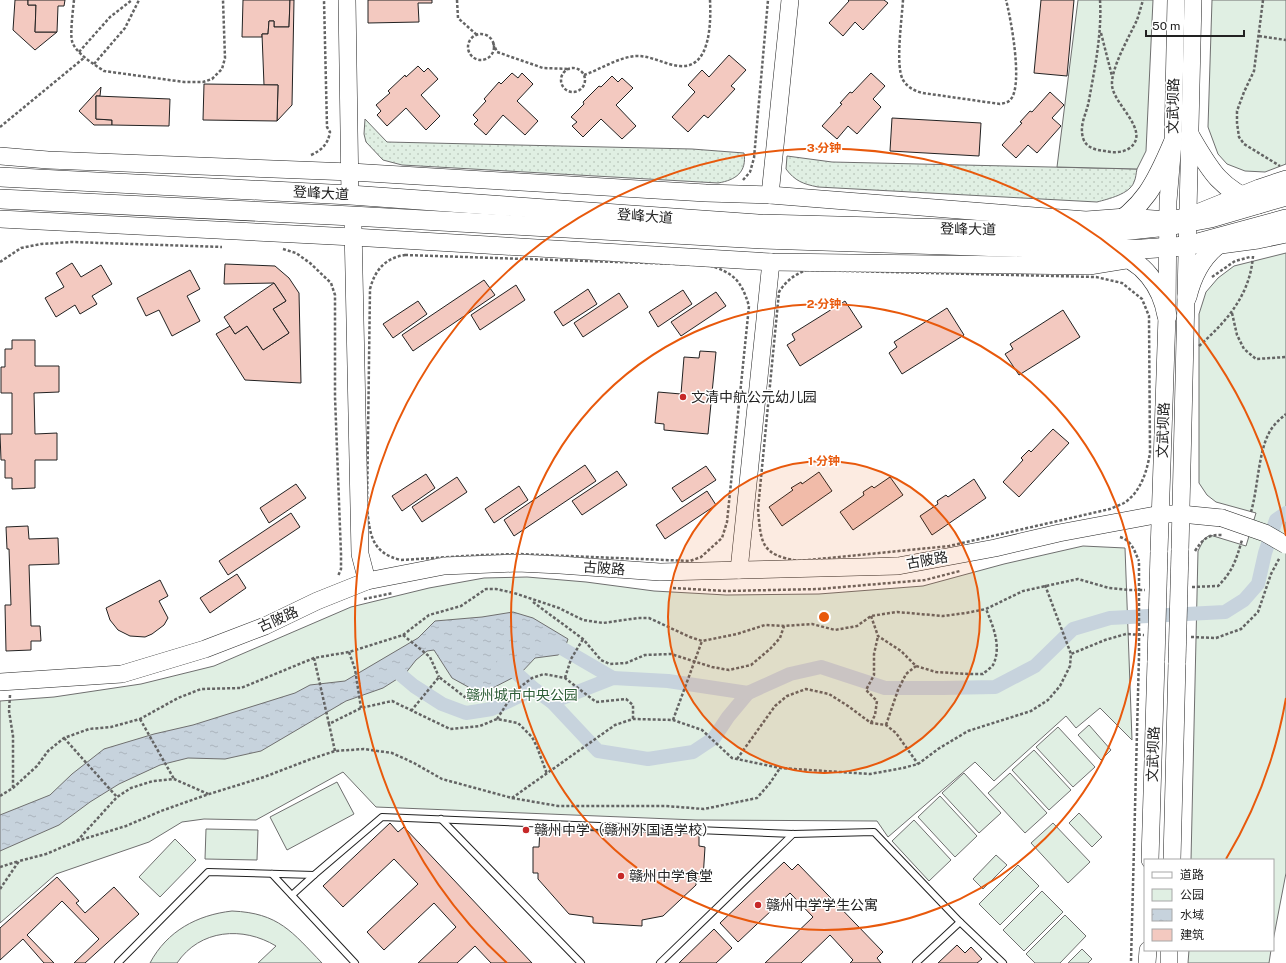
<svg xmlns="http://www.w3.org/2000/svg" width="1286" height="963" font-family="'Public Sans','Noto Sans SC',sans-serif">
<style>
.grass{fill:url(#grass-dots);stroke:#6f6f6f}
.green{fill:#e0efe3;stroke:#6f6f6f}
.water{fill:url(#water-ripples);stroke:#6f6f6f}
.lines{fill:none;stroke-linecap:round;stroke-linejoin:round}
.canal{stroke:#c7d3dd;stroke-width:14}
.building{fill:#f3c9c0;stroke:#222}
.lane-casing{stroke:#222;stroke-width:8}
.secondary-casing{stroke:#222;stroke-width:18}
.primary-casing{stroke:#222;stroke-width:20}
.path{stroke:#646464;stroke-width:2.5;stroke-dasharray:3 2;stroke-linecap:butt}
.lane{stroke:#fff;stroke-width:6}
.secondary{stroke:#fff;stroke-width:17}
.primary{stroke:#fff;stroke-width:19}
.secondary-bridge-casing{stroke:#222;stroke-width:18;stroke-linecap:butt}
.path-bridge{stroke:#646464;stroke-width:2.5;stroke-dasharray:3 2;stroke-linecap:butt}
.secondary-bridge{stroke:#fff;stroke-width:17}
.ring{fill:none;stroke:#e8590c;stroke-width:2}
.poi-dot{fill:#c62828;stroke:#fff;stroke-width:1.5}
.labels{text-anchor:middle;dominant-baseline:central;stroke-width:3;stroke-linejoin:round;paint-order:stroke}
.street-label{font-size:14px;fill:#222;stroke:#fff}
.poi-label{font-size:14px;fill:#222;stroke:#fff;text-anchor:start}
.park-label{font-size:14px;fill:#2f5e38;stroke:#fff}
.centre{fill:#e8590c;stroke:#fff;stroke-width:2}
.ring-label{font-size:12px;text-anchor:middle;font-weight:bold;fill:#e8590c;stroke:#fff;stroke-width:3;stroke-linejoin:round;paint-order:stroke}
</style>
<defs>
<pattern id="grass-dots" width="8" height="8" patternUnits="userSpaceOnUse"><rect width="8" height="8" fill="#e0efe3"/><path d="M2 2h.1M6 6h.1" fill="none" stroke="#c0cdc2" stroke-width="1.8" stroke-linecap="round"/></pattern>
<pattern id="water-ripples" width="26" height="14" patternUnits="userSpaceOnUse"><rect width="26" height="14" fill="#c7d3dd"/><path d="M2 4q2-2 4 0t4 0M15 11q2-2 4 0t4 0" fill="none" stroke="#abb5bd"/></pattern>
</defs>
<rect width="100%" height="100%" fill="#fff"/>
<g class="grass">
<path d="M365,119L387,142L692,149L744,153C747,172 736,180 718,183L402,165L383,160L366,142L364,134Z"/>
<path d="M787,156L832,162L1137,169C1136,173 1136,178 1134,182C1130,194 1108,199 1097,202L818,187C803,184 795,181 786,169Z"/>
</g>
<g class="green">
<path d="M1078,0H1153L1146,151L1137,169L1057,167Z"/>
<path d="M1212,0H1286V164L1265,172L1245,171L1227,164L1218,154L1208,127Z"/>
<path d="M1286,253V873L1273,941V860H1191L1198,551L1204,539L1210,535L1246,546L1256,513L1216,502L1207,495L1199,483V314L1206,292L1218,278L1234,266Z"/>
<path d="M1083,546L1125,548L1132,740L1100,708L1076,728L1066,716L994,781L975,762L888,837L877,821L696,820L376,807L343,772L256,820L204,819L182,822L149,842L56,874L0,923V701L54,697L141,684L214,666L351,607L429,588L484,578L527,577L586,582L654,591L726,595L819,594L923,586L1004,564Z"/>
<path d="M1089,725L1111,750L1101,760L1078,735Z"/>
<path d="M1058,727L1095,767L1073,787L1036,747Z"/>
<path d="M1034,750L1071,790L1049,810L1012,770Z"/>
<path d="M964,773L1001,813L979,833L942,793Z"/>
<path d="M1010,773L1047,813L1025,833L988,793Z"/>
<path d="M337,782L354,814L287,850L270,817Z"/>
<path d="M940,796L977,836L955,857L918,817Z"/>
<path d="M1079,813L1102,837L1092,847L1069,823Z"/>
<path d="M914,820L951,860L929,881L892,841Z"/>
<path d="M1053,823L1090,862L1068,883L1031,843Z"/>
<path d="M206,829L258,830L257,860L205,859Z"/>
<path d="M175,839L196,860L160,897L139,877Z"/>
<path d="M996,855L1007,865L983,889L973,879Z"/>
<path d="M1018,865L1039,886L1000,925L979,904Z"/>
<path d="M1042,891L1063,912L1024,951L1003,930Z"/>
<path d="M232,911C279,913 292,932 322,963H258L276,946C243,926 200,929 177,963H150C167,931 197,915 232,911Z"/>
<path d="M1065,915L1086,936L1060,963H1035L1026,954Z"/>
<path d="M1082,949L1092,959L1088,963H1068Z"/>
<path d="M1189,950H1271L1269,963H1188Z"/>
</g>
<path class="water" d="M513,612L533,618L568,639L564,651L558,655L535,658L520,674L481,694L452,678L434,650L427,651L416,660L405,674L383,688L346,701L261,751L225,759L188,758L160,765L119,784L90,802L59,825L0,851V815L50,795L72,774L104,749L154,734L193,725L295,693L310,685L345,681L418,638L435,621L482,617Z"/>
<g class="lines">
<g class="canal">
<path d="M546,646H558L613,678"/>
<path d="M504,662L534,689L552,702L598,751L648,759L693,752L714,738L728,717L748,693L790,674L821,667L885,688H943L995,687L1035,666L1073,629L1110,618L1225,612L1244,600L1258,584L1265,553L1276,520L1286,513"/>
<path d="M395,670L414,686L442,704L466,713L492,709L534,689"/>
<path d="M552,702L613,678L668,681L748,693"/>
</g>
</g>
<g class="building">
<path d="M15,0H28V5H36L35,32H57L35,50L13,30Z"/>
<path d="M28,0H65L64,6H58L57,32H35L36,5H28Z"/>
<path d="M243,0H290L289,27H274V21H269L268,34H262V37H242Z"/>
<path d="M290,0H294L292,105L277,121L278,85H264L262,34H268L269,21H274V27H289Z"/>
<path d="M368,0H432V3H418L419,22L368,23Z"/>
<path d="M848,0H884L888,3L863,30L855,22L843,36L829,23L849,1Z"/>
<path d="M1041,0H1074L1067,76L1034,73Z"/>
<path d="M729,55L746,70L731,86L735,89L708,118L704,115L688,132L672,117L695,92L688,85L702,70L709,77Z"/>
<path d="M418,66L424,72L428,68L438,79L421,95L440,116L426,130L406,108L387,126L377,115L381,111L376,105L390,93L388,91L405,75L406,77Z"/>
<path d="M512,73L518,78L522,73L533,84L517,101L538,121L525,135L503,115L486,135L474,124L478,120L473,115L486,101L484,99L499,82L501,84Z"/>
<path d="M871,73L885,86L873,99L881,107L857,134L848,126L837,139L822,126L842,104L840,103L850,92L852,93Z"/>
<path d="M612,76L618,82L622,78L633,88L616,105L636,126L622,139L601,119L583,137L572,126L577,122L571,117L584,104L583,102L599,86L601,87Z"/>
<path d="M204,84L278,85L277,121L203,120Z"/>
<path d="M101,87L100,96H96V119L112,120V125H94L79,111Z"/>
<path d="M1050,92L1064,105L1052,118L1061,126L1037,153L1028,145L1016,158L1002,145L1022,123L1020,122L1030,111L1032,112Z"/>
<path d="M96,96L170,99L169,126L112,125V120L96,119Z"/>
<path d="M892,118L981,123L979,156L890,151Z"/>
<path d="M72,263L81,277L101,265L112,284L92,296L97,304L80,314L75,305L56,317L45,298L64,287L56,273Z"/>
<path d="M225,264L275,266L289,278L299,293L301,383L245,380L216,334L230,326L235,334L247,326L263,350L289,333L273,309L286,301L274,283L224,284Z"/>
<path d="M190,270L200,289L187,296L200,321L172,336L159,310L146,316L137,298Z"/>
<path d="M484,280L495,295L413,351L402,335Z"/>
<path d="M274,283L286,301L273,309L289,333L263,350L247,326L235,334L224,317Z"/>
<path d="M516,285L525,300L480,330L471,315Z"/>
<path d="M588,289L597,304L563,326L554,312Z"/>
<path d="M683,290L692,304L658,327L649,312Z"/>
<path d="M716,292L726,306L681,336L671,322Z"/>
<path d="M619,293L628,307L583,337L574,323Z"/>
<path d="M418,301L427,314L393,338L383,324Z"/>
<path d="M845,301L862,327L800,366L787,345L795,340L792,334Z"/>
<path d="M947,308L964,335L902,374L889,353L897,347L894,342Z"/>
<path d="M1063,310L1080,337L1019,375L1005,354L1013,349L1010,344Z"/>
<path d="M12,340H35V366H59V392L34,393L35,434L57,433V460H35V488L12,489V478H5V460H1L0,434H12V393H1V367H5V349H12Z"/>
<path d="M700,351L716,352L708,434L664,430V424L655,423L658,392L681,394L684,357L699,358Z"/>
<path d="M1053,429L1069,443L1019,497L1003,482L1023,460L1021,458L1029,450L1031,452Z"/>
<path d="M585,465L596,481L514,536L504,520Z"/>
<path d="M706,466L716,480L682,502L672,488Z"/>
<path d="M617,471L627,485L582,515L572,501Z"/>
<path d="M819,472L832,491L782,526L769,507L793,490L791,488L801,482L802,484Z"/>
<path d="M426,474L435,488L402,511L392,496Z"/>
<path d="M457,477L467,492L422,522L412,507Z"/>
<path d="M890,477L903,495L853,530L840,512L864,495L863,492L872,486L874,488Z"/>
<path d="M974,479L986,498L932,535L920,516L938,504L937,501L946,495L948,497Z"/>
<path d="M296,484L306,498L269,523L260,508Z"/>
<path d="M519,486L528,500L494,523L485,509Z"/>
<path d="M707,491L716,505L665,539L656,525Z"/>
<path d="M291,513L300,527L228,575L219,561Z"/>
<path d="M28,526L29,539L58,538L59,564L29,565L31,626H40L41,641H31V650L6,651L5,605H11L9,549H7L6,527Z"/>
<path d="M237,574L246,588L210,613L200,598Z"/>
<path d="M160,580L168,596L159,601L168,618L164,625L152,634L145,637L130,636L118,630L110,620L106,608Z"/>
<path d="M390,823L398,832L404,827L532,963H491L475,946L457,963H418L456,927L434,903L384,950L367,932L418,884L394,859L343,907L323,886Z"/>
<path d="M540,829L699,834V846L705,847L703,879H696V885L663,916L642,920V926L593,923V917L569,914L538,879V873H533V847H539Z"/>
<path d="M784,862L792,870L798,864L883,952L877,958L881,963H850L853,960L830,935L801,963H765L813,917L790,893L738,942L720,923Z"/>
<path d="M57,877L79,901L76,903L85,913L114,887L139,914L85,963H74L99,939L62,901L27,935L54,963H44L23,939L0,960V928Z"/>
<path d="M714,929L732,948L716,963H679Z"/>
<path d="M957,945L965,953L971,947L982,959L977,963H938Z"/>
</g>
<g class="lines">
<defs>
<g id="lane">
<path d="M441,819L581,963"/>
<path d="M272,874L355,963"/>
<path d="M292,895L314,875"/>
<path d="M118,963L208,872L314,875L382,817L793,834L874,832L960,922L1003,963"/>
<path d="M660,963L793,834"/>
<path d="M916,963L960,922"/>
</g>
<g id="secondary">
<path d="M347,0L350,195"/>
<path d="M0,156L48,160L351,172L706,193L770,195L1086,220L1126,217L1168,220L1187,217L1259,188L1286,179"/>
<path d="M770,195L790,0"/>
<path d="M0,219L353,237L771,262L1089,266L1132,259"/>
<path d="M353,226L360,554L367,581"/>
<path d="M1213,246L1258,240L1286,234"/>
<path d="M1180,550L1193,0"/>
<path d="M1159,552L1167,316L1168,201L1173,143L1176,0"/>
<path d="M739,570L771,262"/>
<path d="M0,682L122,674L205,649L265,626L317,601L367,581L444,566L517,563L560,565L660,572L898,566L995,548L1059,533L1161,514H1181L1222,518"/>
<path d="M1150,860L1156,661"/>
<path d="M1172,860L1177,663"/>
<path d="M1147,963L1148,950"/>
<path d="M1169,963V950"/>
</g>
<g id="primary">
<path d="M1190,136C1210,170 1219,188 1258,204"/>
<path d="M0,177L350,195L758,224L1102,233L1168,226L1211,218L1286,196"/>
<path d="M0,199L352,216L762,239L1097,250L1142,249L1187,246L1286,219"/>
<path d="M1105,231C1144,208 1156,183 1173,143"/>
<path d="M1112,253C1143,259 1162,287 1167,316"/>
<path d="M1187,297C1193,272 1206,250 1228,238"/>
</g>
</defs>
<use href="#lane" class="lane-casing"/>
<use href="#secondary" class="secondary-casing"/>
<use href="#primary" class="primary-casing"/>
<g class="path">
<path d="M74,0C73,10 70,33 72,41C75,53 95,65 104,71L184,82H203L212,79L222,69L225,58L223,0"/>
<path d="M457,0L458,18L477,35"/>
<path d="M903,0C902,18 895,66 903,80C908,88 915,91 923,93L1000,104C1004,103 1008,103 1011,99C1023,84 1011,19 1006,0"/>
<path d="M1100,0C1102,33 1095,67 1089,100C1087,113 1079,124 1083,138C1086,148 1096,150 1105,151C1113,153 1124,153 1131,147C1150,130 1113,104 1112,85C1111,68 1129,37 1137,20C1139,14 1141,7 1143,0"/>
<path d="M1263,0L1254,71L1244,92L1237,111V123L1239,137L1244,144L1280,166"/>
<path d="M1101,33L1112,76"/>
<circle cx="481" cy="47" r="13"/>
<path d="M1259,36L1286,40"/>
<path d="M493,43L497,52L543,68L570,69"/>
<path d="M79,52L110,17L132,0"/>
<path d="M94,64L125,28L139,0"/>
<circle cx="573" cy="80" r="12"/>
<path d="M584,75C601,69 617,58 635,56C651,55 665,65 680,66C711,69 711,21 710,0"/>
<path d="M0,127L85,57"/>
<path d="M311,155C322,150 328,144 330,132L327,127L324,0"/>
<path d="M743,180L750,172L754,158L768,0"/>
<path d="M283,249L296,253L310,263L331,283L335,295V397L341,554V569L338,576"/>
<path d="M405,255L708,265C734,273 741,280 749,306L727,522L722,538L701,557L690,561L519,554L482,555L401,560C371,553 370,534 367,508L370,289C375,270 385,258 405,255Z"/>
<path d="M0,262L21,248L41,244L72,242L222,247"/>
<path d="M806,270L1096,277L1122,283L1142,299L1149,316L1150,453C1147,471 1141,492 1124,503C1120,505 1114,507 1110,509L949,546L799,561C761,555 761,544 758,509L779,292C786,281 794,275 806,270Z"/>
<path d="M1212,277L1235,261L1250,257"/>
<path d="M1232,313L1237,335L1244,349L1256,359L1286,357"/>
<path d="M1199,346C1227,321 1250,295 1253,256"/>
<path d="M1251,512C1258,488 1258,454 1269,433C1273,425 1280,419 1286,414"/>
<path d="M1120,537C1132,541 1134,550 1139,561"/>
<path d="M1195,551C1203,539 1208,534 1223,535"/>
<path d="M1045,585L1071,654"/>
<path d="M1192,587L1218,586C1233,571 1236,560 1242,540"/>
<path d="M673,588L726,591L819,589L925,580L960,571"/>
<path d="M364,599L393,593"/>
<path d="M533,602L583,639L601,660L610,664L626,663L645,655L671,654L712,667L729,670L751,665L770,649L780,638L784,626"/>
<path d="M871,616L878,636L901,651L916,666L936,672L968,674H983C986,671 991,668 993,665C1002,647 993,626 986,609"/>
<path d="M403,635L430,657L439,677"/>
<path d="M1191,637L1216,638L1241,629L1258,612L1271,574L1280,557"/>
<path d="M349,652L355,669L361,708"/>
<path d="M314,658L329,724"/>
<path d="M565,678L571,659L583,639"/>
<path d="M10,695L9,711L13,736V788"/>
<path d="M411,711L439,677L470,701L489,697L504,690L515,691L532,678L544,674L565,678L596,702L626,699L633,705V719"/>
<path d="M140,719L174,779"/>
<path d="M497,719L515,691"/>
<path d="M673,720L702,641"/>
<path d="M871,723L875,715L877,701L866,690L874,675V654L878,636"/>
<path d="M886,725L898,690L906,674L916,666"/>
<path d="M64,738L117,797"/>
<path d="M335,751L329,724L361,708L392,701L450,729L480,726L497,719L518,723L532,737L537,747L547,774"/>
<path d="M737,759L775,706L787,696L806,689L829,694L848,706L871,723L886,725L896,733L918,764"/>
<path d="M0,796L13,788L37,766L48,751L64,738L89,729L111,727L140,719L178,698L201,689L241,688L314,658L349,652L403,635L429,615L461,606L486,589H496L514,593L559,608L583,620L603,623L638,618H649L690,637L702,641L737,634L765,625L784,626L812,624L835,630L857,626L871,616L897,612L943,616L966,613L986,609L1023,591L1078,579L1109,588L1129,590H1145"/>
<path d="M512,798L558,806H666L704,809L757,798L770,783L780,768"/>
<path d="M77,841L117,797L131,788L153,781L174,779L208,794"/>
<path d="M0,867L19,861"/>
<path d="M0,889L19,861L46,854L77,841L126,826L161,811L206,795L264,777L311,759L335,751L364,749L392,753L414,763L442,779L512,798L615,725L633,719L673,720L702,730L732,758L780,768L870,774L903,768L918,764L938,749L968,731L1031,711L1048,700L1060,686L1070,666L1071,654L1105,640L1126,634L1144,635"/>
<path d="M1131,961L1139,656"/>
</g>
<use href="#lane" class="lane"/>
<use href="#secondary" class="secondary"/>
<use href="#primary" class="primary"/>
<defs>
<g id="secondary-bridge">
<path d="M1222,518L1265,533L1286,545"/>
<path d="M1156,661L1159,552"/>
<path d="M1177,663L1180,550"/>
</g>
</defs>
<use href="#secondary-bridge" class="secondary-bridge-casing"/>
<path class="path-bridge" d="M1139,656V561"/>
<use href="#secondary-bridge" class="secondary-bridge"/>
</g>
<circle cx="824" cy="617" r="156" fill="#e8590c" fill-opacity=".12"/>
<g class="ring">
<circle cx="824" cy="617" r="156"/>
<circle cx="824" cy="617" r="313"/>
<path d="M1286 698A469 469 0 0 1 1226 859M507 963A469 469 0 1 1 1286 536"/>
</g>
<g class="poi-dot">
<circle cx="683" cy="397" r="4"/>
<circle cx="526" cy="830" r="4"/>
<circle cx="621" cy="876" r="4"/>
<circle cx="758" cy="905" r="4"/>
</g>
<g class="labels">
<g class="street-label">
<text transform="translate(1173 106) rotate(-89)">文武坝路</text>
<text transform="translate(321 193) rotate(3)">登峰大道</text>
<text transform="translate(645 216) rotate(4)">登峰大道</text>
<text transform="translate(968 229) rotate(1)">登峰大道</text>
<text transform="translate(1163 430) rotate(-88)">文武坝路</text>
<text transform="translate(927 560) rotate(-10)">古陂路</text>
<text transform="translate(604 568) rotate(4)">古陂路</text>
<text transform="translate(278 619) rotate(-24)">古陂路</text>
<text transform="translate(1153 754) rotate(-88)">文武坝路</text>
</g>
<g class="poi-label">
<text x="691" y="397">文清中航公元幼儿园</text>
<text x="534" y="830">赣州中学（赣州外国语学校）</text>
<text x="629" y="876">赣州中学食堂</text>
<text x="766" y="905">赣州中学学生公寓</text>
</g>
<g class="park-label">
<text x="522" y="695">赣州城市中央公园</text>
</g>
</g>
<circle cx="824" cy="617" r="6" class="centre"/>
<g class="ring-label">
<text x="824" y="152">3 分钟</text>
<text x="824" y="308">2 分钟</text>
<text x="824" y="465">1 分钟</text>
</g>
<rect x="1144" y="859" width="130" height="92" fill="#ffffff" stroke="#a7a7a7"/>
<rect x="1152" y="872" width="20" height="6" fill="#ffffff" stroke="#a7a7a7"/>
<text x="1180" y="879" font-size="12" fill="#222222">道路</text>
<rect x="1152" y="889" width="20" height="12" fill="#e0efe3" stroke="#a7a7a7"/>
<text x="1180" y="899" font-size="12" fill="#222222">公园</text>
<rect x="1152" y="909" width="20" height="12" fill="url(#water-ripples)" stroke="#a7a7a7"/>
<text x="1180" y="919" font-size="12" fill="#222222">水域</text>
<rect x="1152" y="929" width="20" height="12" fill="#f3c9c0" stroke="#a7a7a7"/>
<text x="1180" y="939" font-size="12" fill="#222222">建筑</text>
<path d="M1146 30v6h98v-6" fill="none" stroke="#222222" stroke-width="2"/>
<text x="1152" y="30" font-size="12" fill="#222222" stroke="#ffffff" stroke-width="3" paint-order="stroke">50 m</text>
</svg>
